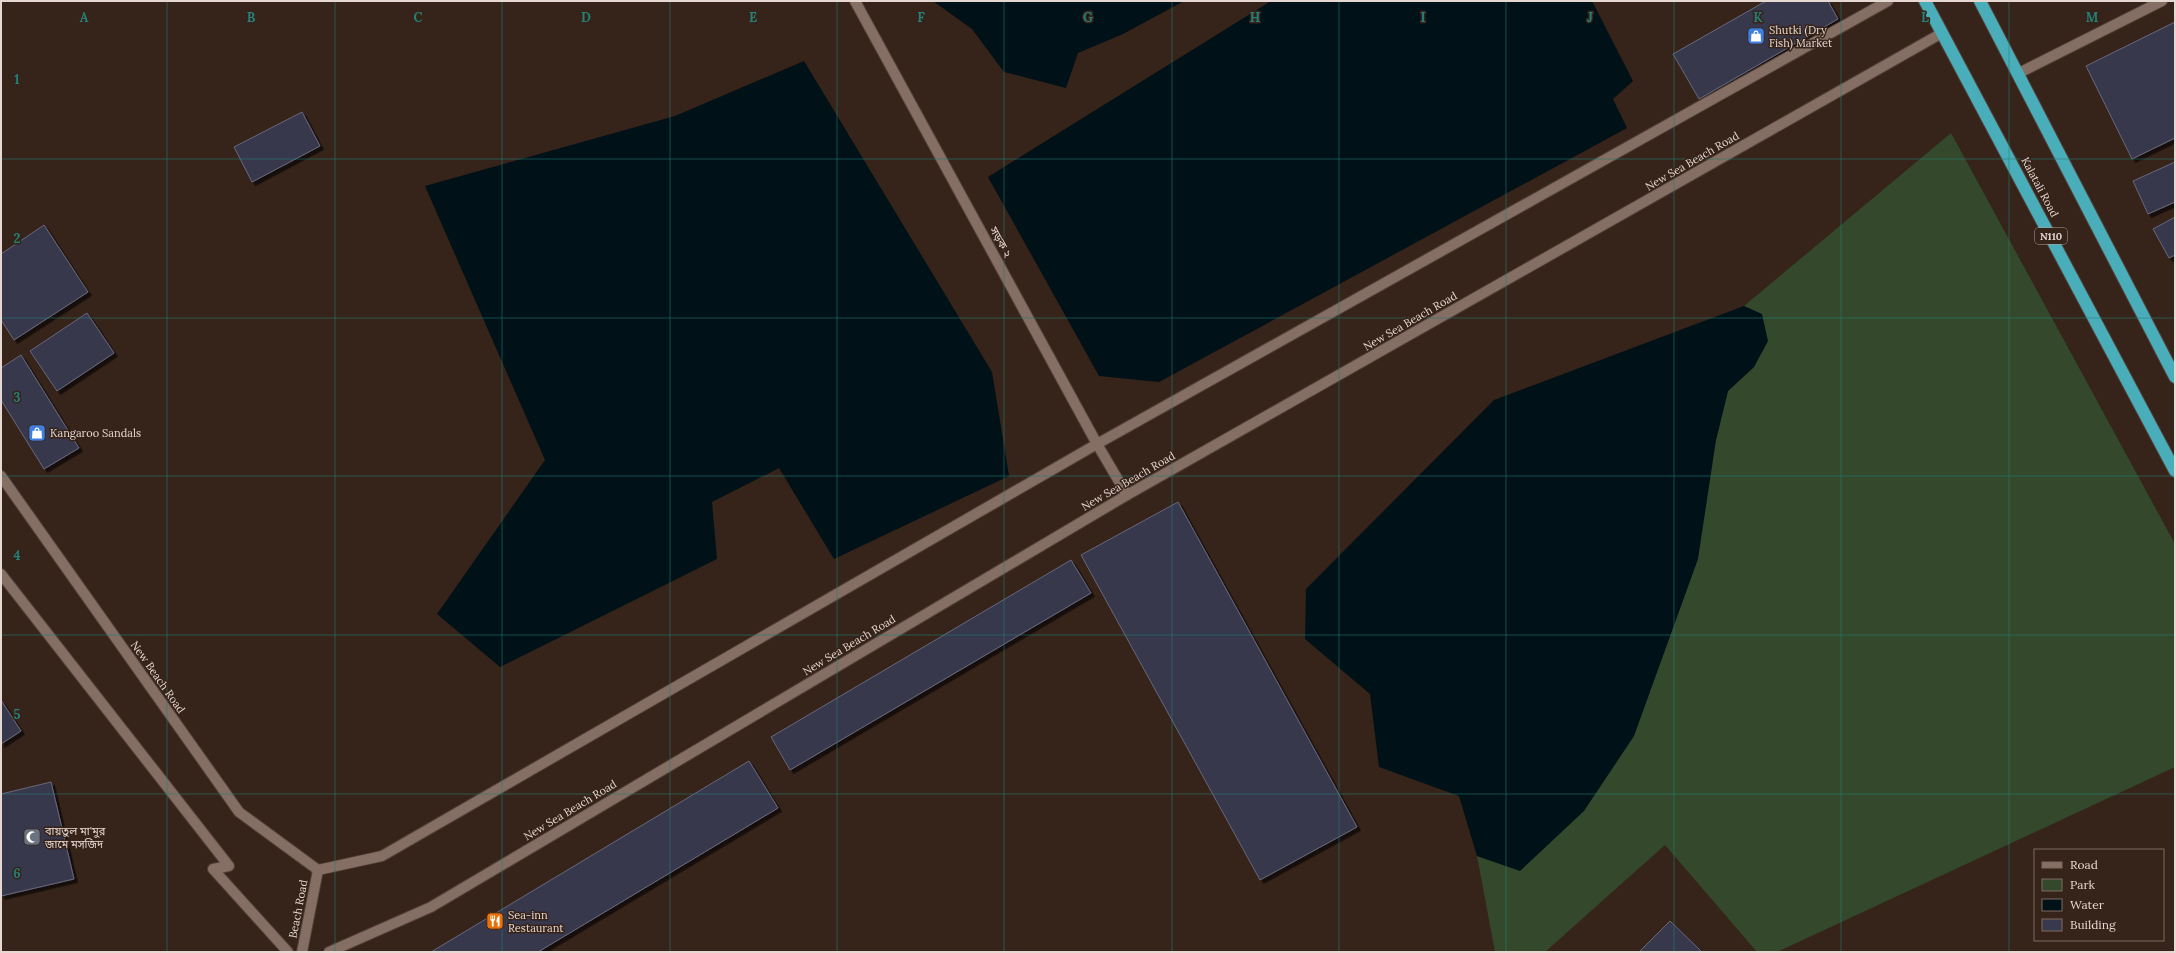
<svg xmlns="http://www.w3.org/2000/svg" width="2176" height="953" font-family="Lora,'Noto Sans Bengali',serif">
<style>
.green{fill:#34492c}
.water{fill:#001118}
.building{fill:#39394d;stroke:#67677d;filter:url(#shadow)}
.lines{fill:none;stroke-linecap:round;stroke-linejoin:round}
.minor-casing{stroke:#514139;stroke-width:12}
.highway-casing{stroke:#514139;stroke-width:14}
.minor{stroke:#856e63;stroke-width:10}
.highway{stroke:#4aadba;stroke-width:12}
.grid{fill:none;stroke:#248078;stroke-width:1;stroke-opacity:0.55}
.labels{text-anchor:middle;dominant-baseline:central;stroke-width:3;stroke-linejoin:round;paint-order:stroke}
.shield{fill:#362319;stroke:#b0a19a;stroke-width:1}
.shield-label{font-size:10px;font-weight:bold;fill:#e5d7d1}
.poi-label{font-size:11px;fill:#e5d7d1;stroke:#362319;text-anchor:start}
.street-label{font-size:11px;fill:#e5d7d1;stroke:#362319}
.grid-label{font-size:13px;text-anchor:middle;font-weight:bold;fill:#248078;stroke:#362319;stroke-width:3;stroke-linejoin:round;paint-order:stroke}
</style>
<defs>
<filter id="shadow"><feDropShadow dx="3.5" dy="3.5" stdDeviation="0" flood-color="#0009"/></filter>
</defs>
<rect width="100%" height="100%" fill="#362319"/>
<path class="green" d="M1951,133L2175,544V767L1777,952H1757L1665,845L1545,952H1495L1477,856L1520,870L1716,440L1728,391L1754,367L1762,315L1744,306Z"/>
<g class="water">
<path d="M933,1H1184L1123,34L1078,53L1066,88L1004,72L972,29Z"/>
<path d="M1271,1H1592L1633,81L1613,99L1627,128L1159,382L1099,376L988,177Z"/>
<path d="M804,61L992,372L1009,476L834,559L779,468L712,502L717,559L500,667L437,614L545,460L425,186L675,116Z"/>
<path d="M1744,306L1762,314L1768,341L1754,367L1728,391L1716,440L1698,559L1634,736L1584,811L1520,871L1477,856L1459,796L1379,767L1370,694L1305,639L1306,589L1494,400Z"/>
</g>
<g class="building">
<path d="M1766,1H1828L1838,19L1699,99L1673,54Z"/>
<path d="M2175,22V138L2132,159L2086,66Z"/>
<path d="M302,112L320,146L252,182L234,147Z"/>
<path d="M2175,162V202L2148,214L2133,181Z"/>
<path d="M2175,217V255L2169,258L2153,229Z"/>
<path d="M44,225L88,292L14,340L1,320V254Z"/>
<path d="M87,313L114,353L57,391L30,351Z"/>
<path d="M21,355L79,448L44,469L1,400V368Z"/>
<path d="M1178,502L1357,827L1260,880L1081,555Z"/>
<path d="M1071,560L1091,593L790,770L771,737Z"/>
<path d="M1,700L21,731L1,744Z"/>
<path d="M749,761L778,808L538,952H431Z"/>
<path d="M51,782L74,879L1,896V794Z"/>
<path d="M1670,921L1702,952H1639Z"/>
</g>
<g class="lines">
<defs>
<g id="minor">
<path d="M855,1L1097,444L1127,495"/>
<path d="M2019,73L2162,1"/>
<path d="M1,476L239,812L318,870"/>
<path d="M1,574L229,866L213,869L288,952"/>
<path d="M318,870L382,856L1097,444L1888,1"/>
<path d="M302,952L318,870"/>
<path d="M329,952L431,907L1127,495L1942,33"/>
</g>
<g id="highway">
<path d="M1925,1L2175,471"/>
<path d="M1980,1L2175,377"/>
</g>
</defs>
<use href="#minor" class="minor-casing"/>
<use href="#highway" class="highway-casing"/>
<use href="#minor" class="minor"/>
<use href="#highway" class="highway"/>
</g>
<path class="grid" d="M167,1V952M335,1V952M502,1V952M670,1V952M837,1V952M1004,1V952M1172,1V952M1339,1V952M1506,1V952M1674,1V952M1841,1V952M2009,1V952M1,159H2175M1,318H2175M1,476H2175M1,635H2175M1,794H2175"/>
<defs>
<symbol id="shop-square" viewBox="-11 -11 22 22"><rect x="-9" y="-9" width="18" height="18" rx="4" fill="#3f7fe0" stroke="#362319"/><path d="M-5-2.5h2.3a2.7 3.5 0 0 1 5.4 0H5L5.5 6h-11ZM-1.5-2.5h3a1.5 2.3 0 0 0-3 0Z" fill="#fff"/></symbol>
<symbol id="mosque-square" viewBox="-11 -11 22 22"><rect x="-9" y="-9" width="18" height="18" rx="4" fill="#6b7280" stroke="#362319"/><path d="M3.5-4.9A6 6 0 1 0 3.5 4.9A5 5 0 1 1 3.5-4.9Z" fill="#fff"/></symbol>
<symbol id="restaurant-square" viewBox="-11 -11 22 22"><rect x="-9" y="-9" width="18" height="18" rx="4" fill="#e8710a" stroke="#362319"/><path d="M-5-6h1v4h1v-4h1v4h1v-4h1v5L-1.5 .5V6h-2V.5L-5-1ZM5-6V6H3V1.5H1.5Q1.5-4 5-6Z" fill="#fff"/></symbol>
</defs>
<g fill-rule="evenodd">
<use href="#shop-square" x="1746" y="26" width="20" height="20"/>
<use href="#shop-square" x="27" y="423" width="20" height="20"/>
<use href="#mosque-square" x="22" y="827" width="20" height="20"/>
<use href="#restaurant-square" x="485" y="911" width="20" height="20"/>
</g>
<g class="labels">
<rect class="shield" x="2035" y="228" width="32" height="16" rx="3"/>
<g class="shield-label">
<text x="2051" y="236">N110</text>
</g>
<g class="poi-label">
<text x="1769" y="30">Shutki (Dry<tspan x="1769" dy="13">Fish) Market</tspan></text>
<text x="50" y="433">Kangaroo Sandals</text>
<text x="45" y="831">বায়তুল মা'মুর<tspan x="45" dy="13">জামে মসজিদ</tspan></text>
<text x="508" y="915">Sea-inn<tspan x="508" dy="13">Restaurant</tspan></text>
</g>
<g class="street-label">
<text transform="translate(1692 161) rotate(-30)">New Sea Beach Road</text>
<text transform="translate(2040 187) rotate(62)">Kalatali Road</text>
<text transform="translate(1001 242) rotate(61)">সড়ক ২</text>
<text transform="translate(1410 321) rotate(-30)">New Sea Beach Road</text>
<text transform="translate(1128 481) rotate(-30)">New Sea Beach Road</text>
<text transform="translate(849 645) rotate(-31)">New Sea Beach Road</text>
<text transform="translate(158 677) rotate(55)">New Beach Road</text>
<text transform="translate(570 810) rotate(-31)">New Sea Beach Road</text>
<text transform="translate(298 909) rotate(-79)">Beach Road</text>
</g>
</g>
<g class="grid-label">
<text x="84" y="22">A</text>
<text x="251" y="22">B</text>
<text x="418" y="22">C</text>
<text x="586" y="22">D</text>
<text x="753" y="22">E</text>
<text x="921" y="22">F</text>
<text x="1088" y="22">G</text>
<text x="1255" y="22">H</text>
<text x="1423" y="22">I</text>
<text x="1590" y="22">J</text>
<text x="1758" y="22">K</text>
<text x="1925" y="22">L</text>
<text x="2092" y="22">M</text>
<text x="17" y="84">1</text>
<text x="17" y="243">2</text>
<text x="17" y="402">3</text>
<text x="17" y="560">4</text>
<text x="17" y="719">5</text>
<text x="17" y="878">6</text>
</g>
<rect width="2176" height="953" fill="none" stroke="#e5d7d1" stroke-width="4"/>
<rect x="2034" y="849" width="130" height="92" fill="#362319" stroke="#7c6b63"/>
<rect x="2042" y="862" width="20" height="6" fill="#856e63" stroke="#7c6b63"/>
<text x="2070" y="869" font-size="12" fill="#e5d7d1">Road</text>
<rect x="2042" y="879" width="20" height="12" fill="#34492c" stroke="#7c6b63"/>
<text x="2070" y="889" font-size="12" fill="#e5d7d1">Park</text>
<rect x="2042" y="899" width="20" height="12" fill="#001118" stroke="#7c6b63"/>
<text x="2070" y="909" font-size="12" fill="#e5d7d1">Water</text>
<rect x="2042" y="919" width="20" height="12" fill="#39394d" stroke="#7c6b63"/>
<text x="2070" y="929" font-size="12" fill="#e5d7d1">Building</text>
</svg>
